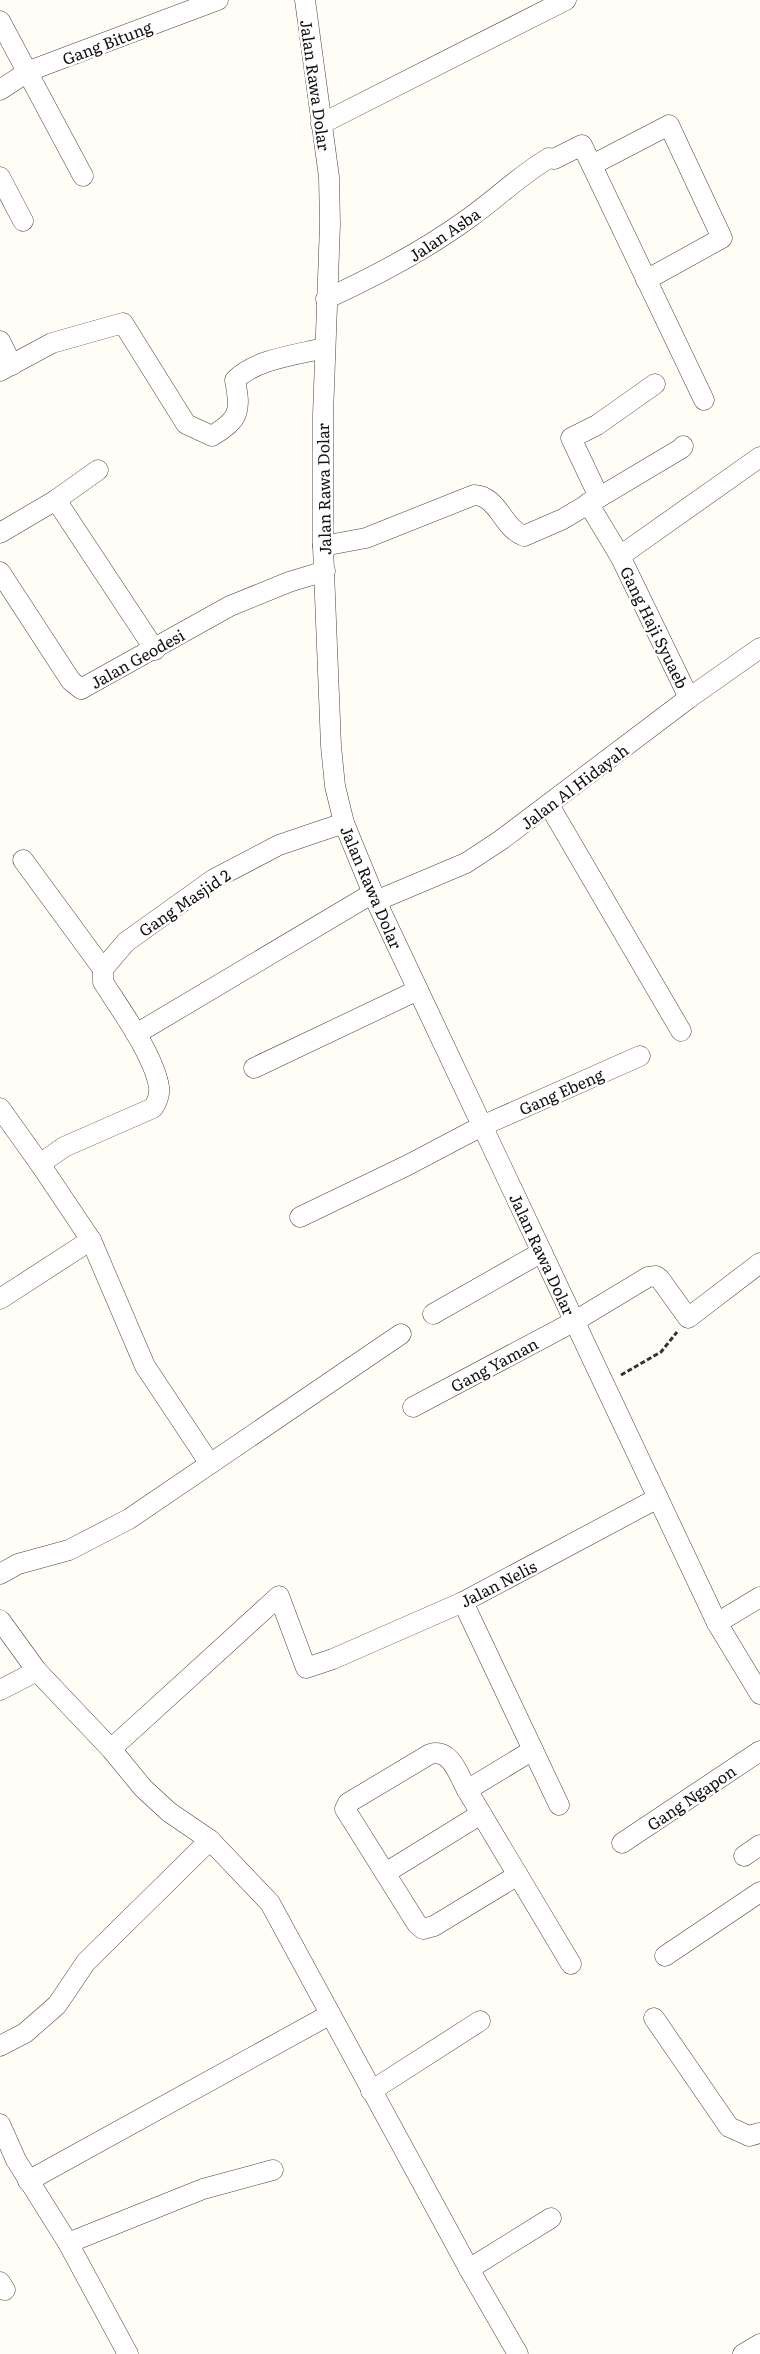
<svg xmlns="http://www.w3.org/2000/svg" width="760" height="2354" font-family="Literata,serif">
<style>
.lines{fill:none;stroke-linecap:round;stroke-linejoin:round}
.minor-casing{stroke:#444;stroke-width:21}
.path{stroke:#333;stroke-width:3;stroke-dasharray:5 2.5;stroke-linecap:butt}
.minor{stroke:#fff;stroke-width:20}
.labels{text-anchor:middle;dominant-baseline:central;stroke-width:5;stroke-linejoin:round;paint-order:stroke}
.street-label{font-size:16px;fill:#111;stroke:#fff}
</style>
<rect width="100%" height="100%" fill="#fffdf5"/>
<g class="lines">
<defs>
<g id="minor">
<path d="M305,0L329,177L330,224L323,415V546L331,746L335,786L344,823L376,901L717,1623L760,1694"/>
<path d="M0,21L83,176"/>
<path d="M0,90L29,71L218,0"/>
<path d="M321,124L566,0"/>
<path d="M592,165L669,125L722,238L646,280"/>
<path d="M0,177L23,221"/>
<path d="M326,299C376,276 424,251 469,218C496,199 520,175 549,158L554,159L582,145L704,400"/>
<path d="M0,341L12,365"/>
<path d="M0,371L52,343L123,323L186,424L212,436C240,419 241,411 235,380C256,359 296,355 324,348"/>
<path d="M599,497L571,438L597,425L655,384"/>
<path d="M56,500L155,650"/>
<path d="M588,503L620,556L689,698"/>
<path d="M0,533L56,500L98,470"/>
<path d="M323,546L366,538L474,495C499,496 502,528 524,536L563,519L682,448L683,446"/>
<path d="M620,556L760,457"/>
<path d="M0,572L71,681L81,689L230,606L289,582L325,571"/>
<path d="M549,805L681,1031"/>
<path d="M23,860L103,969"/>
<path d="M376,901L466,863L501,840L689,698L760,648"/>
<path d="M136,1034L373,893"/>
<path d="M254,1068L418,990"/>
<path d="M0,1108L40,1164"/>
<path d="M300,1217L408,1165L482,1126L640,1056"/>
<path d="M0,1299L91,1240"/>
<path d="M433,1314L542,1252"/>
<path d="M413,1407L575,1321L648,1277L656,1276L660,1279L688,1318L760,1263"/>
<path d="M210,1464L145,1366L91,1240L40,1164L64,1147L153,1108C157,1102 160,1094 159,1087C154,1055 120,1009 103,982V969L126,942L214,879L279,845L344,823"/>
<path d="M0,1574L18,1564L69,1550L129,1519L401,1334"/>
<path d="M463,1602L559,1805"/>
<path d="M0,1620L37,1671L111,1749L143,1788L169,1812L210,1840L270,1903L469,2269L518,2354"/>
<path d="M717,1623L760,1597"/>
<path d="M0,1690L37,1671"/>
<path d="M111,1749L279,1596L306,1668L333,1659L463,1602L658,1498"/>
<path d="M533,1750L467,1790L571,1964"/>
<path d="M467,1790C458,1774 451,1748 430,1754L348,1803L345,1809L417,1924L423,1929L434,1926L518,1875"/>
<path d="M622,1843L760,1751"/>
<path d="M744,1856L760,1845"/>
<path d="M387,1872L481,1814"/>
<path d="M665,1956L760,1892"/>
<path d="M654,2018L729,2127L749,2136L760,2133"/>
<path d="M0,2046L25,2033L57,2005L86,1962L210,1840"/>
<path d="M371,2091L480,2021"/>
<path d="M0,2124L16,2160L68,2243L128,2354"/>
<path d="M28,2181L329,2015"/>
<path d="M68,2243L203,2189L273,2170"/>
<path d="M469,2269L551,2218"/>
<path d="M0,2282L5,2290"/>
<path d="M743,2354L760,2344"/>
</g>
</defs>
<use href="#minor" class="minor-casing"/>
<path class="path" d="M621,1375L661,1352L677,1332"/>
<use href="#minor" class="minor"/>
</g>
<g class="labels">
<g class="street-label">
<text transform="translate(107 42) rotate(-21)">Gang Bitung</text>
<text transform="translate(316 85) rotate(82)">Jalan Rawa Dolar</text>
<text transform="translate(444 234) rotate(-34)">Jalan Asba</text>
<text transform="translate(323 489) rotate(-91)">Jalan Rawa Dolar</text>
<text transform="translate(655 627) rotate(64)">Gang Haji Syuaeb</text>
<text transform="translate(137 658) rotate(-29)">Jalan Geodesi</text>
<text transform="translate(574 786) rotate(-37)">Jalan Al Hidayah</text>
<text transform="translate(372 887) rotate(67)">Jalan Rawa Dolar</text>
<text transform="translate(184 902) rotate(-34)">Gang Masjid 2</text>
<text transform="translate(561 1091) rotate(-24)">Gang Ebeng</text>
<text transform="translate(543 1254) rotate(65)">Jalan Rawa Dolar</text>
<text transform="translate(494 1364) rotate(-28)">Gang Yaman</text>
<text transform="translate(498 1583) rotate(-27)">Jalan Nelis</text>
<text transform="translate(691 1797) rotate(-34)">Gang Ngapon</text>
</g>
</g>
</svg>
